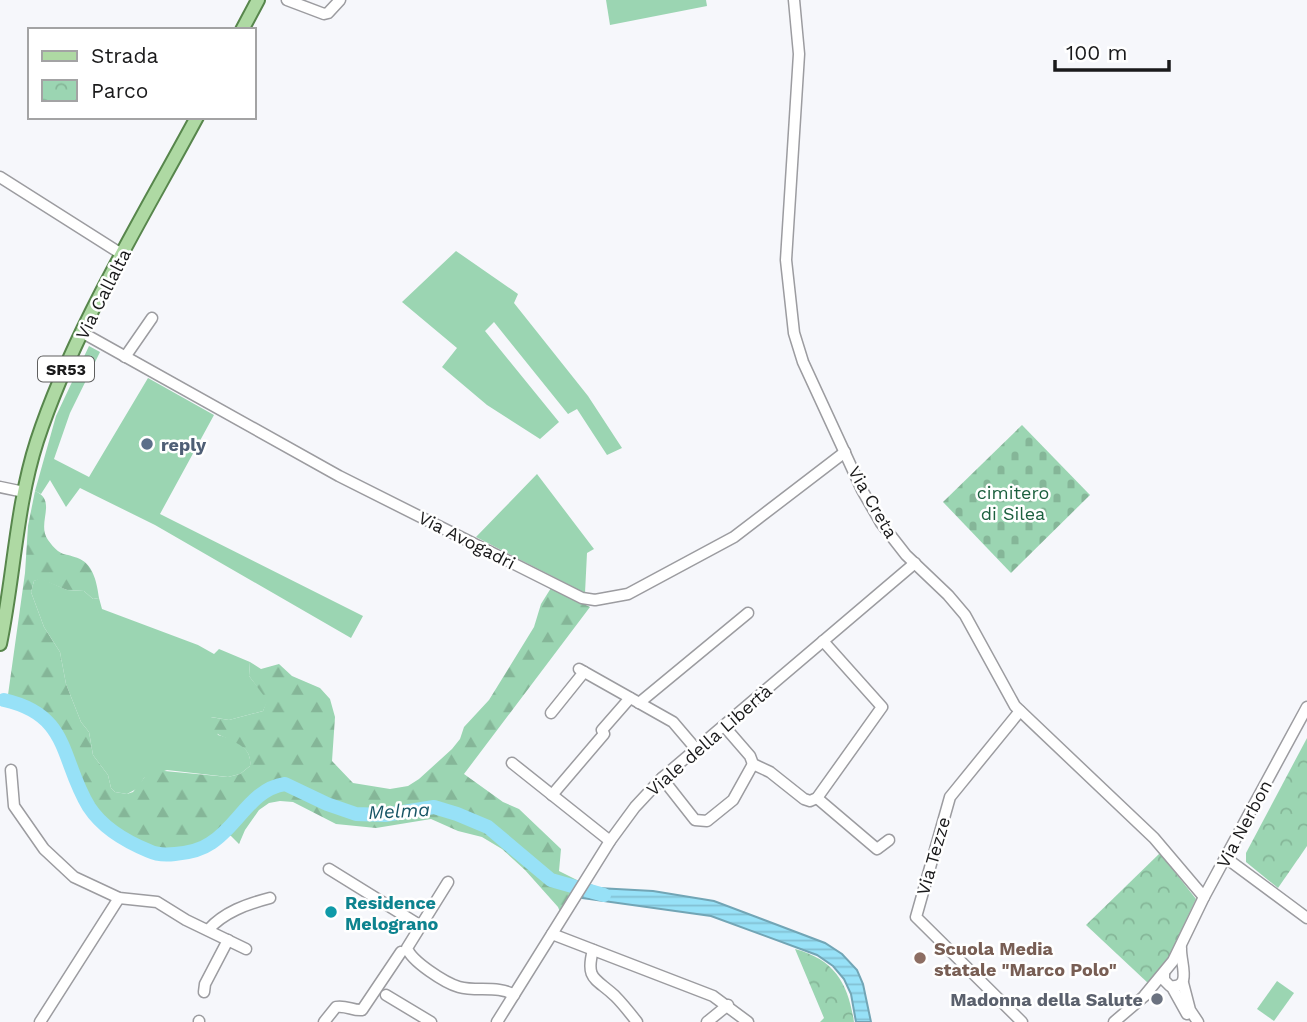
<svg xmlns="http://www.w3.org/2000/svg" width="1307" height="1022" font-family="'Work Sans',sans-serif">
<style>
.grass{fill:#9bd5b2}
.forest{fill:url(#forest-firs)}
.cemetery{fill:url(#cemetery-stones)}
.park{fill:url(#park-crowns)}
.water{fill:url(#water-rules);stroke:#72a5b5;stroke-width:2}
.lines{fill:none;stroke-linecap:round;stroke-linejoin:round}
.river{stroke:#97e1f7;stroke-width:14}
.minor-casing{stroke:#9c9ca0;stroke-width:13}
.major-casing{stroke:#57864c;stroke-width:16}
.minor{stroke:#fff;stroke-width:10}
.major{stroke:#aed9a3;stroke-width:12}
.service-dot{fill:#5c6f8a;stroke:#fff;stroke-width:2.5}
.culture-dot{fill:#0f9aa8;stroke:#fff;stroke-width:2.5}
.education-dot{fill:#8d6e63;stroke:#fff;stroke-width:2.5}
.worship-dot{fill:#6b7280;stroke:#fff;stroke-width:2.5}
.labels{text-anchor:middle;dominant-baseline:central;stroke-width:5;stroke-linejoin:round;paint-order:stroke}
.shield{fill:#fff;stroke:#5f5f5f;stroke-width:2}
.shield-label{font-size:16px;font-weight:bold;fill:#1a1a1b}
.street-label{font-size:18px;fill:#1a1a1b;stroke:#fff}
.service-label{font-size:18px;font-weight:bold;fill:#4e5e75;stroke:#fff;text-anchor:start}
.park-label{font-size:18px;fill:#1d603f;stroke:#fff}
.culture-label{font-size:18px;font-weight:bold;fill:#0d838f;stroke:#fff;text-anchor:start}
.education-label{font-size:18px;font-weight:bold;fill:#785e54;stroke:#fff;text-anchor:start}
.worship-label{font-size:18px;font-weight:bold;fill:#5b616d;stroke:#fff;text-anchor:end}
.water-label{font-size:19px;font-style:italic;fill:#175565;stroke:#fff}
</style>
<defs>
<pattern id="forest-firs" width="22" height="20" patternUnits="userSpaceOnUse" patternTransform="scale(1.75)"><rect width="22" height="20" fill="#9bd5b2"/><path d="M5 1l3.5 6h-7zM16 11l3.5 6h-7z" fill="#85b698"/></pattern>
<pattern id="cemetery-stones" width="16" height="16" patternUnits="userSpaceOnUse" patternTransform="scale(1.75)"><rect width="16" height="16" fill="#9bd5b2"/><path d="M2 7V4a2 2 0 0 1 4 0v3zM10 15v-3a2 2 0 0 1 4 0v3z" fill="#85b698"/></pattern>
<pattern id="park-crowns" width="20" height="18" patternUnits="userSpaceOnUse" patternTransform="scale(1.75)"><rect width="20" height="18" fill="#9bd5b2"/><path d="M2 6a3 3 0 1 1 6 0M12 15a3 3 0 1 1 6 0" fill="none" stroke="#85b698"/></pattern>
<pattern id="water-rules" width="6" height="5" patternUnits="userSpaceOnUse" patternTransform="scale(1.75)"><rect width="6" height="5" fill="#97e1f7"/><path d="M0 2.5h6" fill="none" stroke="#82c0d3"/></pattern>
</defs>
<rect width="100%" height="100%" fill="#f6f7fb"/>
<g class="grass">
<path d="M606,0H706L707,6L610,25Z"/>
<path d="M456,251L518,294L514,303L588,396L622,448L607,455L577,409L568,414L494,322L485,331L559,422L540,439L487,405L442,367L457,348L402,302Z"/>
<path d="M89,346L100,352L70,413L54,459L89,477L148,378L214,415L160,514L363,616L351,638L155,525L80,488L66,507L50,480L41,494L35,491L56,416Z"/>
<path d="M537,474L594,549L587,553L585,593L476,537Z"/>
<path d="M40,578L67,590L84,591L93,599L99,598L102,609L198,645L214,654L219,649L250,662L249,676L268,700L263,711L229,720L211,717L218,735C233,739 253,747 250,766L240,774L228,777L167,770L144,778L138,788L127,794L115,792L111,788L108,775L93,755L89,732L81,722L66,684L60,652L44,627L31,592L34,581Z"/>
<path d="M1277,981L1294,993L1274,1021L1257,1009Z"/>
</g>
<path class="forest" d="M35,491C58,501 36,523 48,540C61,558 64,552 80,559C94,566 97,584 99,598L93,599L84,591L67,590L40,579L34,581L31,592L44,627L60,652L66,684L81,722L89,732L93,755L108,775L111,788L115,792L127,794L133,792L144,778L154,770L228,777L240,774L250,766C254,735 206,743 204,716L229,720L263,711L267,700L249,676L250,662L261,669L279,664L292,676L320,688L330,699L335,717L332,761L353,783L390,789L408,786L419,779L452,749L460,739L464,727L489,700L534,627L541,604L551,588L590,607L464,774L503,802L519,809L561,849L559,871L579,881L560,912L558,907L525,870L502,849L482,837L458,831L431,819L376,828L336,824L293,802L280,801L269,803L259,810L245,830L239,844L231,836L225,835C190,864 165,864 127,842C113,834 98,825 90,811C60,766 75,731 16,706L15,710L7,702L25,573L28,526Z"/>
<path class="cemetery" d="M1022,425L1090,495L1011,573L943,502Z"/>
<g class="park">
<path d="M1307,738V846L1278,888L1246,862V853Z"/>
<path d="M1160,853L1196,899L1163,969L1149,984L1086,925Z"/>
<path d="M795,949C835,960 848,983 854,1022H820L824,1018Z"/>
</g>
<path class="water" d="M590,885L598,888L653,891L714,901L825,943L842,954L857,970L863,984L871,1022H856L851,994L844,979L833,966L817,955L711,916L582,898Z"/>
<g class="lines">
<path class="river" d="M4,700C71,715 60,760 89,807C102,827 127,842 149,851C157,855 166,855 175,854C187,853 201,850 211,843C238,826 251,789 285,784L327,804L356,814L385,815L434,807L457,814L488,827L551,880L604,895"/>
<defs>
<g id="minor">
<path d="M287,0L324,14L328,13L340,0"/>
<path d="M794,0L799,54L786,260L794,333L803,362L862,490L881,523L906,555L948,595L965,615L1015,706L1154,838L1204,897"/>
<path d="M0,177L123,255"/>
<path d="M83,333L339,476L582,598L595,600L628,594L734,537L845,452"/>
<path d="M125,357L152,318"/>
<path d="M0,487L24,492"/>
<path d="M579,669L673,722L696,749"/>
<path d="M639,703L748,613"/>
<path d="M1020,711L950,797L916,917L1022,1022"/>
<path d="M551,713L584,672"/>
<path d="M724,726L750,756L753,764L770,772L804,799L810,801L817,798L882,707L823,641"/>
<path d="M512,763L610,841"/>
<path d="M11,770L14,806L44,849L74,877L119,898L157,902L186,920L246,949"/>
<path d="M662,778L695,820L707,821L733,800L753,764"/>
<path d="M552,795L604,734L602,730L630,698"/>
<path d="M817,798L877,849L889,840"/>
<path d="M1226,858L1307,918"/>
<path d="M329,869L421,926"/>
<path d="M448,882L407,948C411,961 445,983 459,987C476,992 499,985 514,995"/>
<path d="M208,930C224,912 247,904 270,898"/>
<path d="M552,934L713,996L748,1022"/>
<path d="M593,950C585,980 596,978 615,996C623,1004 630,1013 637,1022"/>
<path d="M1164,974V980L1170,986C1193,989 1180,962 1181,948"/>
<path d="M1183,983L1190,1010L1198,1022"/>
<path d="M1172,987L1187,1014"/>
<path d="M204,992L205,984L228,940"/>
<path d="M386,995L431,1022"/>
<path d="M1145,995L1173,961L1204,897L1307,707"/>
<path d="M40,1022L119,898"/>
<path d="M199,1022V1021"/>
<path d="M324,1022L336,1007C346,1005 353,1011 362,1010L401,952"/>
<path d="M497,1022L610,841L635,807L662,778L915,563"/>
<path d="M707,1022L728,1005"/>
<path d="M1114,1022L1148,993"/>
</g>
<g id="major">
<path d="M242,30L258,0"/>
<path d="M0,644C14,577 16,506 37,441C73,331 142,219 197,117"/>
</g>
</defs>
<use href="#minor" class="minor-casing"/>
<use href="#major" class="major-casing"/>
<use href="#minor" class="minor"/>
<use href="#major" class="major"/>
</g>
<circle class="service-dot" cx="147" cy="444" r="7"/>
<circle class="culture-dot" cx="331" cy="912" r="7"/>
<circle class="education-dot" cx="920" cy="958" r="7"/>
<circle class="worship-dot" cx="1157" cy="999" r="7"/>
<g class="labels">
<rect class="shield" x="38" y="356.5" width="56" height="25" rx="5"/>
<g class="shield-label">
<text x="66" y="369">SR53</text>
</g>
<g class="street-label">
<text transform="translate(103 294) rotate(-63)">Via Callalta</text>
<text transform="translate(873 502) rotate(60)">Via Creta</text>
<text transform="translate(467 540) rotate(27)">Via Avogadri</text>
<text transform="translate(709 740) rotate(-41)">Viale della Libertà</text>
<text transform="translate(1244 824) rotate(-62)">Via Nerbon</text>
<text transform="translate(933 856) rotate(-74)">Via Tezze</text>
</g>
<g class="service-label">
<text x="161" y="444">reply</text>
</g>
<g class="park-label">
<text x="1013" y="492">cimitero<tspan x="1013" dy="21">di Silea</tspan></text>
</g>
<g class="culture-label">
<text x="345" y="902">Residence<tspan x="345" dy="21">Melograno</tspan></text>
</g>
<g class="education-label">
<text x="934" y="948">Scuola Media<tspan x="934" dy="21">statale "Marco Polo"</tspan></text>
</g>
<g class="worship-label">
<text x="1143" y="999">Madonna della Salute</text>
</g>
<g class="water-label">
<text transform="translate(399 811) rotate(-3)">Melma</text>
</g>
</g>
<rect x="28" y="28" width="228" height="91" fill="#ffffff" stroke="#a3a3a4" stroke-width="2"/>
<rect x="42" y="51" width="35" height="10" fill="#aed9a3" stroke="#a3a3a4" stroke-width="2"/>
<text x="91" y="63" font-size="21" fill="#1a1a1b">Strada</text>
<rect x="42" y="80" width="35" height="21" fill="url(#park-crowns)" stroke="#a3a3a4" stroke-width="2"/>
<text x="91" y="98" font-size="21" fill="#1a1a1b">Parco</text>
<path d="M1055 60v10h114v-10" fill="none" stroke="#1a1a1b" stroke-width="3.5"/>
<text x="1066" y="60" font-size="21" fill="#1a1a1b" stroke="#ffffff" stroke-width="5" paint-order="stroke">100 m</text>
</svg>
